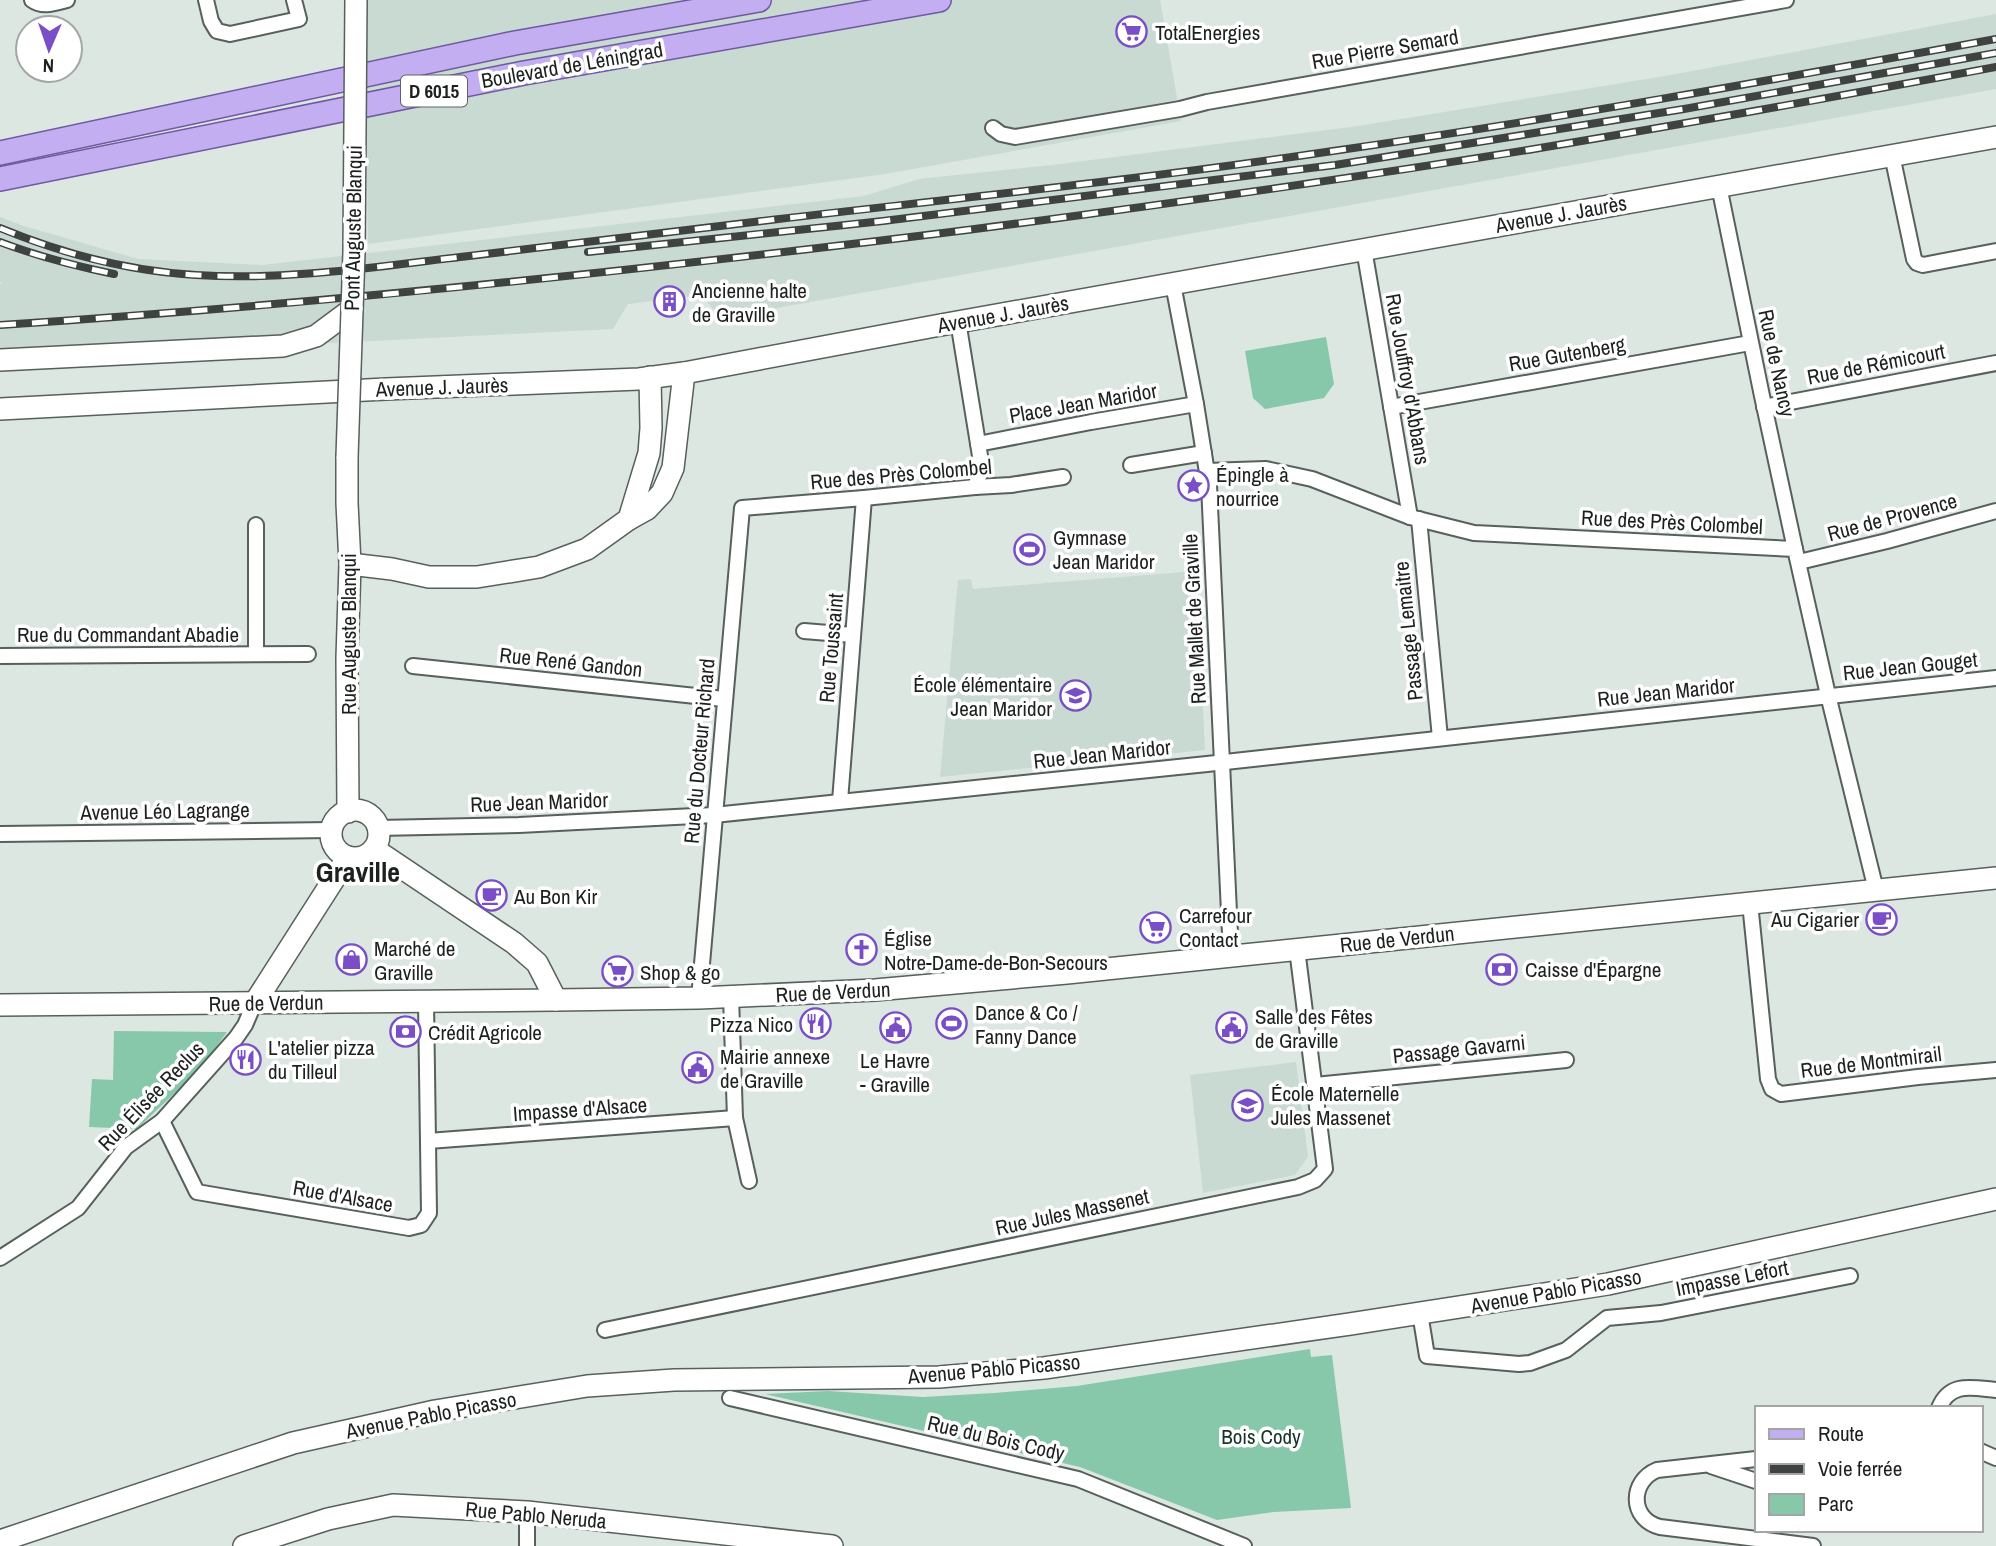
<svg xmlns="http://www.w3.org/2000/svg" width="1996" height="1546" font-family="'Archivo Narrow',sans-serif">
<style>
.built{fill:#c8dad1}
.green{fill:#87c8aa}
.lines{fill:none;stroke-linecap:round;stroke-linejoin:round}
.street-casing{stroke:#57605b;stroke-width:18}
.secondary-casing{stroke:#57605b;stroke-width:24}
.primary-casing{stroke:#6f59a1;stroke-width:26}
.street{stroke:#fff;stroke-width:14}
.secondary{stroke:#fff;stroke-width:21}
.primary{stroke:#c3aef1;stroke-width:23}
.rail-casing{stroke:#3e4341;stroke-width:8}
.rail{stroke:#fff;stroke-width:5;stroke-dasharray:16;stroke-linecap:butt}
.secondary-bridge-casing{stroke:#57605b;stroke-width:24;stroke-linecap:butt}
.secondary-bridge{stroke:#fff;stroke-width:21}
.labels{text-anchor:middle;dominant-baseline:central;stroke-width:7;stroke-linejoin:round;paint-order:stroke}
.shield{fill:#fff;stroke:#606362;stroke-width:2}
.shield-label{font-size:19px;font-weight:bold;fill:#1c201e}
.poi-label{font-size:21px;fill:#1c201e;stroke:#fff;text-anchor:start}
.street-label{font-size:21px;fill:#1c201e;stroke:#fff}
.park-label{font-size:21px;fill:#143427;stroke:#fff}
.district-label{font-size:28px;font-weight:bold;fill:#1c201e;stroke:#fff}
</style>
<rect width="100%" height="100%" fill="#dce7e1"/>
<g class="built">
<path d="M365,0H1160L1181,121L885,174L368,244Z"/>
<path d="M1996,14V89L721,318L701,295L628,304L613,329L331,343L81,345L0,349V284L3,283L0,282V217L24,226L138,259L263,265L864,196L919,179L1052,165L1358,126L1671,75Z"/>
<path d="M1196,571L1205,750L940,777L958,580L971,579L973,589Z"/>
<path d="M1296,1062L1308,1157L1295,1175L1203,1193L1190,1075Z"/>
</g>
<g class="green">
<path d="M1326,337L1334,384L1324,398L1265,409L1253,398L1245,351Z"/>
<path d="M114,1031L227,1032L201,1068L137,1129L89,1127L92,1079L113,1080Z"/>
<path d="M1310,1349L1311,1357L1332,1355L1351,1508L1274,1512L1217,1520L1080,1467L765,1394L828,1391L923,1397L994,1393L1077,1386Z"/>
</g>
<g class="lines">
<defs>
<g id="street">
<path d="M32,0C43,8 55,3 67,0"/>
<path d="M206,0L211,21L217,31L230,34L299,19L294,0"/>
<path d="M993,128L1001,134L1015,137L1180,109L1207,102L1786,0"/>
<path d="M1892,155L1914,259L1917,263L1923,265L1996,251"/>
<path d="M1719,186L1762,396L1795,549"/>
<path d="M1364,249L1410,517"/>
<path d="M1173,284L1196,404L1209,485L1231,955"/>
<path d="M958,321L981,462L979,476L975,487"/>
<path d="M1391,407L1750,343"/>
<path d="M1764,407L1996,363"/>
<path d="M978,444L1091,422L1196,404"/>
<path d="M1131,465L1204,453"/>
<path d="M1207,471L1266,469L1312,479L1410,517L1474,533L1795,549L1828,695L1876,890"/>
<path d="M1419,519L1440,738"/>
<path d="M1799,562L1887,541L1996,511"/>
<path d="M804,631L853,635"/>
<path d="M256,654V525"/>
<path d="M0,656L308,654"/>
<path d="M413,666L724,699"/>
<path d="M840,801L864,498"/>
<path d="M378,828L519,825L714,815L1207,764L1996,678"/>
<path d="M0,834L331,830"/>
<path d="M1750,903L1768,1079L1772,1089L1781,1094L1918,1077L1996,1070"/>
<path d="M731,996L735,1118L749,1181"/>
<path d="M699,998L742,508L864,498L975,487L1011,485L1063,477"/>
<path d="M1315,1085L1566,1060"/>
<path d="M162,1121L197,1192L409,1228L421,1225L429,1213L426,1001"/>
<path d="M428,1141L735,1118"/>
<path d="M0,1258L78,1208L126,1147L162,1121L236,1038L245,1025L254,1004"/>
<path d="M1420,1313L1427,1356L1519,1364L1530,1363L1566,1350L1607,1318L1661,1313L1850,1276"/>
<path d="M605,1330L1298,1187L1315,1180L1325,1169L1297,949"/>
<path d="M730,1398L1078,1479L1244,1546"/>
<path d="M1939,1408C1950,1381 1973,1388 1996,1390"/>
<path d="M1980,1451L1996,1458"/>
<path d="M1756,1459L1657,1470C1630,1481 1629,1519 1660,1527L1813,1546"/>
<path d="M1711,1466L1756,1481"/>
<path d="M527,1546V1512"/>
</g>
<g id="secondary">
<path d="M0,360L283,346L316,336L351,310"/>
<path d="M0,409L386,389L639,379L684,373L935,326L1996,137"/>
<path d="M347,457V503L350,564L347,658L348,812"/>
<path d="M629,519L649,453L651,428L650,377"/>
<path d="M350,564L392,569L429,577H477L539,567L587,549L629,519L647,509L662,493L673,468L684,373"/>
<circle cx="355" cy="834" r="24"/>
<path d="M374,849L514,943L537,963L556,1000"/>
<path d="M254,1004L348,857"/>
<path d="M0,1005L556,1000L699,998L875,990L1067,973L1996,878"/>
<path d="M0,1541L293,1443L435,1411L587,1386L674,1380L939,1377L1044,1368L1350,1324L1608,1284L1996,1199"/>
<path d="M244,1546L328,1519L393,1505L527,1512L832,1546"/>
</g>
<g id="primary">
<path d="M0,153L515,43L759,0"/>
<path d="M0,179L524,73L939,0"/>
</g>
</defs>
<use href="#street" class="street-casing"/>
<use href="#secondary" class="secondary-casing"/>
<use href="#primary" class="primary-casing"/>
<use href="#street" class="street"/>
<use href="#secondary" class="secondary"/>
<use href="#primary" class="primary"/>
<defs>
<g id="rail">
<path d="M0,228C63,254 128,271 196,275C287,281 380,266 469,256C567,244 664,233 762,221C950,199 1138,180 1326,152C1550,120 1773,80 1996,39"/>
<path d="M0,242C37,256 75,266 114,274"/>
<path d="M588,252L883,221L1335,165L1684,109L1996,53"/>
<path d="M0,325C323,304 645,270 967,230C1154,206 1341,180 1528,150C1684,124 1840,96 1996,67"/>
</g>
</defs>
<use href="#rail" class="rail-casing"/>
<use href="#rail" class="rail"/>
<defs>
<path id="secondary-bridge" d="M347,457L354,252L356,0"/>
</defs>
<use href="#secondary-bridge" class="secondary-bridge-casing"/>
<use href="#secondary-bridge" class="secondary-bridge"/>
</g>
<defs>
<symbol id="supermarket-ring" viewBox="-11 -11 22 22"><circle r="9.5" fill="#fff" stroke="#794ec7" stroke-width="1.5"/><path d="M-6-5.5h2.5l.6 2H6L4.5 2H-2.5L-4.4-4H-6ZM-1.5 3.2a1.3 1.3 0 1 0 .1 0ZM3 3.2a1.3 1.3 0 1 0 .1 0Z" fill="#794ec7"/></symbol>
<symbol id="building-ring" viewBox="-11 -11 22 22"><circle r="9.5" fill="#fff" stroke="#794ec7" stroke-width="1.5"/><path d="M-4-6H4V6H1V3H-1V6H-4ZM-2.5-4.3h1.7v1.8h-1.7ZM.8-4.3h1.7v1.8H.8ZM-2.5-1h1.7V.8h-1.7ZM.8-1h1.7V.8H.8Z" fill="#794ec7"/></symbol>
<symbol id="sight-ring" viewBox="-11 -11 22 22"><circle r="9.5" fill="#fff" stroke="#794ec7" stroke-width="1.5"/><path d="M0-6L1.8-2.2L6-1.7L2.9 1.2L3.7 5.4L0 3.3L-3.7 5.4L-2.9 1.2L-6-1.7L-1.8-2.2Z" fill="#794ec7"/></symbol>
<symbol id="stadium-ring" viewBox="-11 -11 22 22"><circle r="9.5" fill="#fff" stroke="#794ec7" stroke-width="1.5"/><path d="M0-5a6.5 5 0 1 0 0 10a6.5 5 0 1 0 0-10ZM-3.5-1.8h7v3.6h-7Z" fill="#794ec7"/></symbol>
<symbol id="school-ring" viewBox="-11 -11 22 22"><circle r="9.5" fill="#fff" stroke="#794ec7" stroke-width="1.5"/><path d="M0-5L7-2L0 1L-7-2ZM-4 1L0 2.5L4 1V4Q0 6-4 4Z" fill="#794ec7"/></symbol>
<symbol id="cafe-ring" viewBox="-11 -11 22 22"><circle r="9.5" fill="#fff" stroke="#794ec7" stroke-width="1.5"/><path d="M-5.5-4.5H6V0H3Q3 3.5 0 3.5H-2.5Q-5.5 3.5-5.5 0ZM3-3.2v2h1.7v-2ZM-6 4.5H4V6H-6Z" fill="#794ec7"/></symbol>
<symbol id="church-ring" viewBox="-11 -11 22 22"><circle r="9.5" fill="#fff" stroke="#794ec7" stroke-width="1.5"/><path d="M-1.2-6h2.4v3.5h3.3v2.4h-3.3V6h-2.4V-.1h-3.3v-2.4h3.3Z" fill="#794ec7"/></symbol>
<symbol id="shop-ring" viewBox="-11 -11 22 22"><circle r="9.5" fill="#fff" stroke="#794ec7" stroke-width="1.5"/><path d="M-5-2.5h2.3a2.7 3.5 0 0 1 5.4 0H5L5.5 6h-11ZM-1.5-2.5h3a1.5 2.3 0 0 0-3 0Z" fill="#794ec7"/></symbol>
<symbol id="bank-ring" viewBox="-11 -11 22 22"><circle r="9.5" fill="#fff" stroke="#794ec7" stroke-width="1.5"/><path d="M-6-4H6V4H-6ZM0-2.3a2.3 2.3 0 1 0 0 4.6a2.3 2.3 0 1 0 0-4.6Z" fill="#794ec7"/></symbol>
<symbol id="restaurant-ring" viewBox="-11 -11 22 22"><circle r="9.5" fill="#fff" stroke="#794ec7" stroke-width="1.5"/><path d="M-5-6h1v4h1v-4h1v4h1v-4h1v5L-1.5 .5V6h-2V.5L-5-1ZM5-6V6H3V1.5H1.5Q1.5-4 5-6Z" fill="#794ec7"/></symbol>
<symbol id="civic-ring" viewBox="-11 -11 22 22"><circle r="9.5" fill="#fff" stroke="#794ec7" stroke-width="1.5"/><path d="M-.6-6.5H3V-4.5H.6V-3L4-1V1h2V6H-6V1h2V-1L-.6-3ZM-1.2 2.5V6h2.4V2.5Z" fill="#794ec7"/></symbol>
</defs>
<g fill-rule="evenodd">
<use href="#supermarket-ring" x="1114" y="14" width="35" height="35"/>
<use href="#building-ring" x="652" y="284" width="35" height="35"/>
<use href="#sight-ring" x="1176" y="468" width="35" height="35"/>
<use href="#stadium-ring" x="1012" y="532" width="35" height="35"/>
<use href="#school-ring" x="1058" y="678" width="35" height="35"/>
<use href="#cafe-ring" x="474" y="878" width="35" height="35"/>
<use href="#cafe-ring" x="1864" y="902" width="35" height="35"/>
<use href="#supermarket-ring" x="1138" y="910" width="35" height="35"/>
<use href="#church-ring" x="844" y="932" width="35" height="35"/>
<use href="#shop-ring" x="334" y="942" width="35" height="35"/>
<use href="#bank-ring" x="1484" y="952" width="35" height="35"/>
<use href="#supermarket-ring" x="600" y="954" width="35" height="35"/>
<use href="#restaurant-ring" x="798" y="1006" width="35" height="35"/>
<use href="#stadium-ring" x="934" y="1006" width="35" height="35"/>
<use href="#civic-ring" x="878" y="1010" width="35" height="35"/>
<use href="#civic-ring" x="1214" y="1010" width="35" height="35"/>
<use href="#bank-ring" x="388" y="1014" width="35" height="35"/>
<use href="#restaurant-ring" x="228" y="1042" width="35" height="35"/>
<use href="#civic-ring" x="680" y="1050" width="35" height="35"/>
<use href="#school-ring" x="1230" y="1088" width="35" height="35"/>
</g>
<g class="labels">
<rect class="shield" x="401" y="75.5" width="66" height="31" rx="5"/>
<g class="shield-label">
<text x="434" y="91">D 6015</text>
</g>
<g class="poi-label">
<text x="1155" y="32">TotalEnergies</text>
<text x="692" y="290">Ancienne halte<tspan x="692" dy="24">de Graville</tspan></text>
<text x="1216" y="474">Épingle à<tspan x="1216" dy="24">nourrice</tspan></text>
<text x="1053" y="537">Gymnase<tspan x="1053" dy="24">Jean Maridor</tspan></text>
<text x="1052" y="684" text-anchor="end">École élémentaire<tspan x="1052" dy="24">Jean Maridor</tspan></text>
<text x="514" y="896">Au Bon Kir</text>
<text x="1179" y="915">Carrefour<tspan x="1179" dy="24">Contact</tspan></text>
<text x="1859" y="919" text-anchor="end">Au Cigarier</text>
<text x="884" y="938">Église<tspan x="884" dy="24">Notre-Dame-de-Bon-Secours</tspan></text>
<text x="374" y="948">Marché de<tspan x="374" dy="24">Graville</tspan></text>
<text x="1525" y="969">Caisse d'Épargne</text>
<text x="640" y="972">Shop &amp; go</text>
<text x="975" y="1012">Dance &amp; Co /<tspan x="975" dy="24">Fanny Dance</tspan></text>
<text x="1255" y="1016">Salle des Fêtes<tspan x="1255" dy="24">de Graville</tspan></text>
<text x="793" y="1024" text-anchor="end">Pizza Nico</text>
<text x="428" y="1032">Crédit Agricole</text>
<text x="268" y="1047">L'atelier pizza<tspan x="268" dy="24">du Tilleul</tspan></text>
<text x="720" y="1056">Mairie annexe<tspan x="720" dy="24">de Graville</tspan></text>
<text x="895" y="1060" text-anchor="middle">Le Havre<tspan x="895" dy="24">- Graville</tspan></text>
<text x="1271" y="1093">École Maternelle<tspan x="1271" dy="24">Jules Massenet</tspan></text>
</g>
<g class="street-label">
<text transform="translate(1385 49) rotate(-10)">Rue Pierre Semard</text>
<text transform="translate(572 65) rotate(-10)">Boulevard de Léningrad</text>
<text transform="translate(1561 214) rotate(-10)">Avenue J. Jaurès</text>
<text transform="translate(353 228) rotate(-89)">Pont Auguste Blanqui</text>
<text transform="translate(1003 314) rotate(-10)">Avenue J. Jaurès</text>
<text transform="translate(1567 354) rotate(-10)">Rue Gutenberg</text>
<text transform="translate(1777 363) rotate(78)">Rue de Nancy</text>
<text transform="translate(1876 364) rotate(-11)">Rue de Rémicourt</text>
<text transform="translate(1408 379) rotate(80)">Rue Jouffroy d'Abbans</text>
<text transform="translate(442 387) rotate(-2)">Avenue J. Jaurès</text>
<text transform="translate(1083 403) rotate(-10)">Place Jean Maridor</text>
<text transform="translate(901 474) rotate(-5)">Rue des Près Colombel</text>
<text transform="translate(1892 517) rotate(-15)">Rue de Provence</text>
<text transform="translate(1672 522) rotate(3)">Rue des Près Colombel</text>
<text transform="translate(1194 619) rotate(-93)">Rue Mallet de Graville</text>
<text transform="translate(1408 631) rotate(-96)">Passage Lemaitre</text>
<text x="128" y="634">Rue du Commandant Abadie</text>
<text transform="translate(348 634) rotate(-90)">Rue Auguste Blanqui</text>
<text transform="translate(831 648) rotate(-85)">Rue Toussaint</text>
<text transform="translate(571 662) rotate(6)">Rue René Gandon</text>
<text transform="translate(1910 666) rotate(-6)">Rue Jean Gouget</text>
<text transform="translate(1666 692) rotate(-6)">Rue Jean Maridor</text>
<text transform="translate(699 751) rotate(-85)">Rue du Docteur Richard</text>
<text transform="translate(1102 754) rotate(-6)">Rue Jean Maridor</text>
<text transform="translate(539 802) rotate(-2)">Rue Jean Maridor</text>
<text transform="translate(165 811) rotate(-1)">Avenue Léo Lagrange</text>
<text transform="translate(1397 939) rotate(-6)">Rue de Verdun</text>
<text transform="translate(833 992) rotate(-3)">Rue de Verdun</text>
<text transform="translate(266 1003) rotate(-1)">Rue de Verdun</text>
<text transform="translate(1459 1049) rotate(-6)">Passage Gavarni</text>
<text transform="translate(1871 1062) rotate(-7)">Rue de Montmirail</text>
<text transform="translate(151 1096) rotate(-46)">Rue Élisée Reclus</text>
<text transform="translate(580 1109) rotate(-4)">Impasse d'Alsace</text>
<text transform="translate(343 1196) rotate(10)">Rue d'Alsace</text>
<text transform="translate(1072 1212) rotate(-12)">Rue Jules Massenet</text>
<text transform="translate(1732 1278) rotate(-11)">Impasse Lefort</text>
<text transform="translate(1556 1291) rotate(-10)">Avenue Pablo Picasso</text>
<text transform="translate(994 1369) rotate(-5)">Avenue Pablo Picasso</text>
<text transform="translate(431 1415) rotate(-11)">Avenue Pablo Picasso</text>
<text transform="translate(996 1438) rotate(13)">Rue du Bois Cody</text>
<text transform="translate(536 1515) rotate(5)">Rue Pablo Neruda</text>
</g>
<g class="park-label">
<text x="1261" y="1436">Bois Cody</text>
</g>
<g class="district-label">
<text x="358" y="872">Graville</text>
</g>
</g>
<rect x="1755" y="1406" width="228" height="126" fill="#ffffff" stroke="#a4a6a5" stroke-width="2"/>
<rect x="1769" y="1429" width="35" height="10" fill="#c3aef1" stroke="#a4a6a5" stroke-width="2"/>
<text x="1818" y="1441" font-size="21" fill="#1c201e">Route</text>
<rect x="1769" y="1464" width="35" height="10" fill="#3e4341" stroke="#a4a6a5" stroke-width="2"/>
<text x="1818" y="1476" font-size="21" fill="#1c201e">Voie ferrée</text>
<rect x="1769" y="1494" width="35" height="21" fill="#87c8aa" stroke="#a4a6a5" stroke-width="2"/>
<text x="1818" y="1511" font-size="21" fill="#1c201e">Parc</text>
<g transform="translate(49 49) rotate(182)"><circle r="33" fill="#ffffff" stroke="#a4a6a5" stroke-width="2"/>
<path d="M0-5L12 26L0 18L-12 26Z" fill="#794ec7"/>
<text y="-10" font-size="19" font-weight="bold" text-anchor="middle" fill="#1c201e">N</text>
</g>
</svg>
